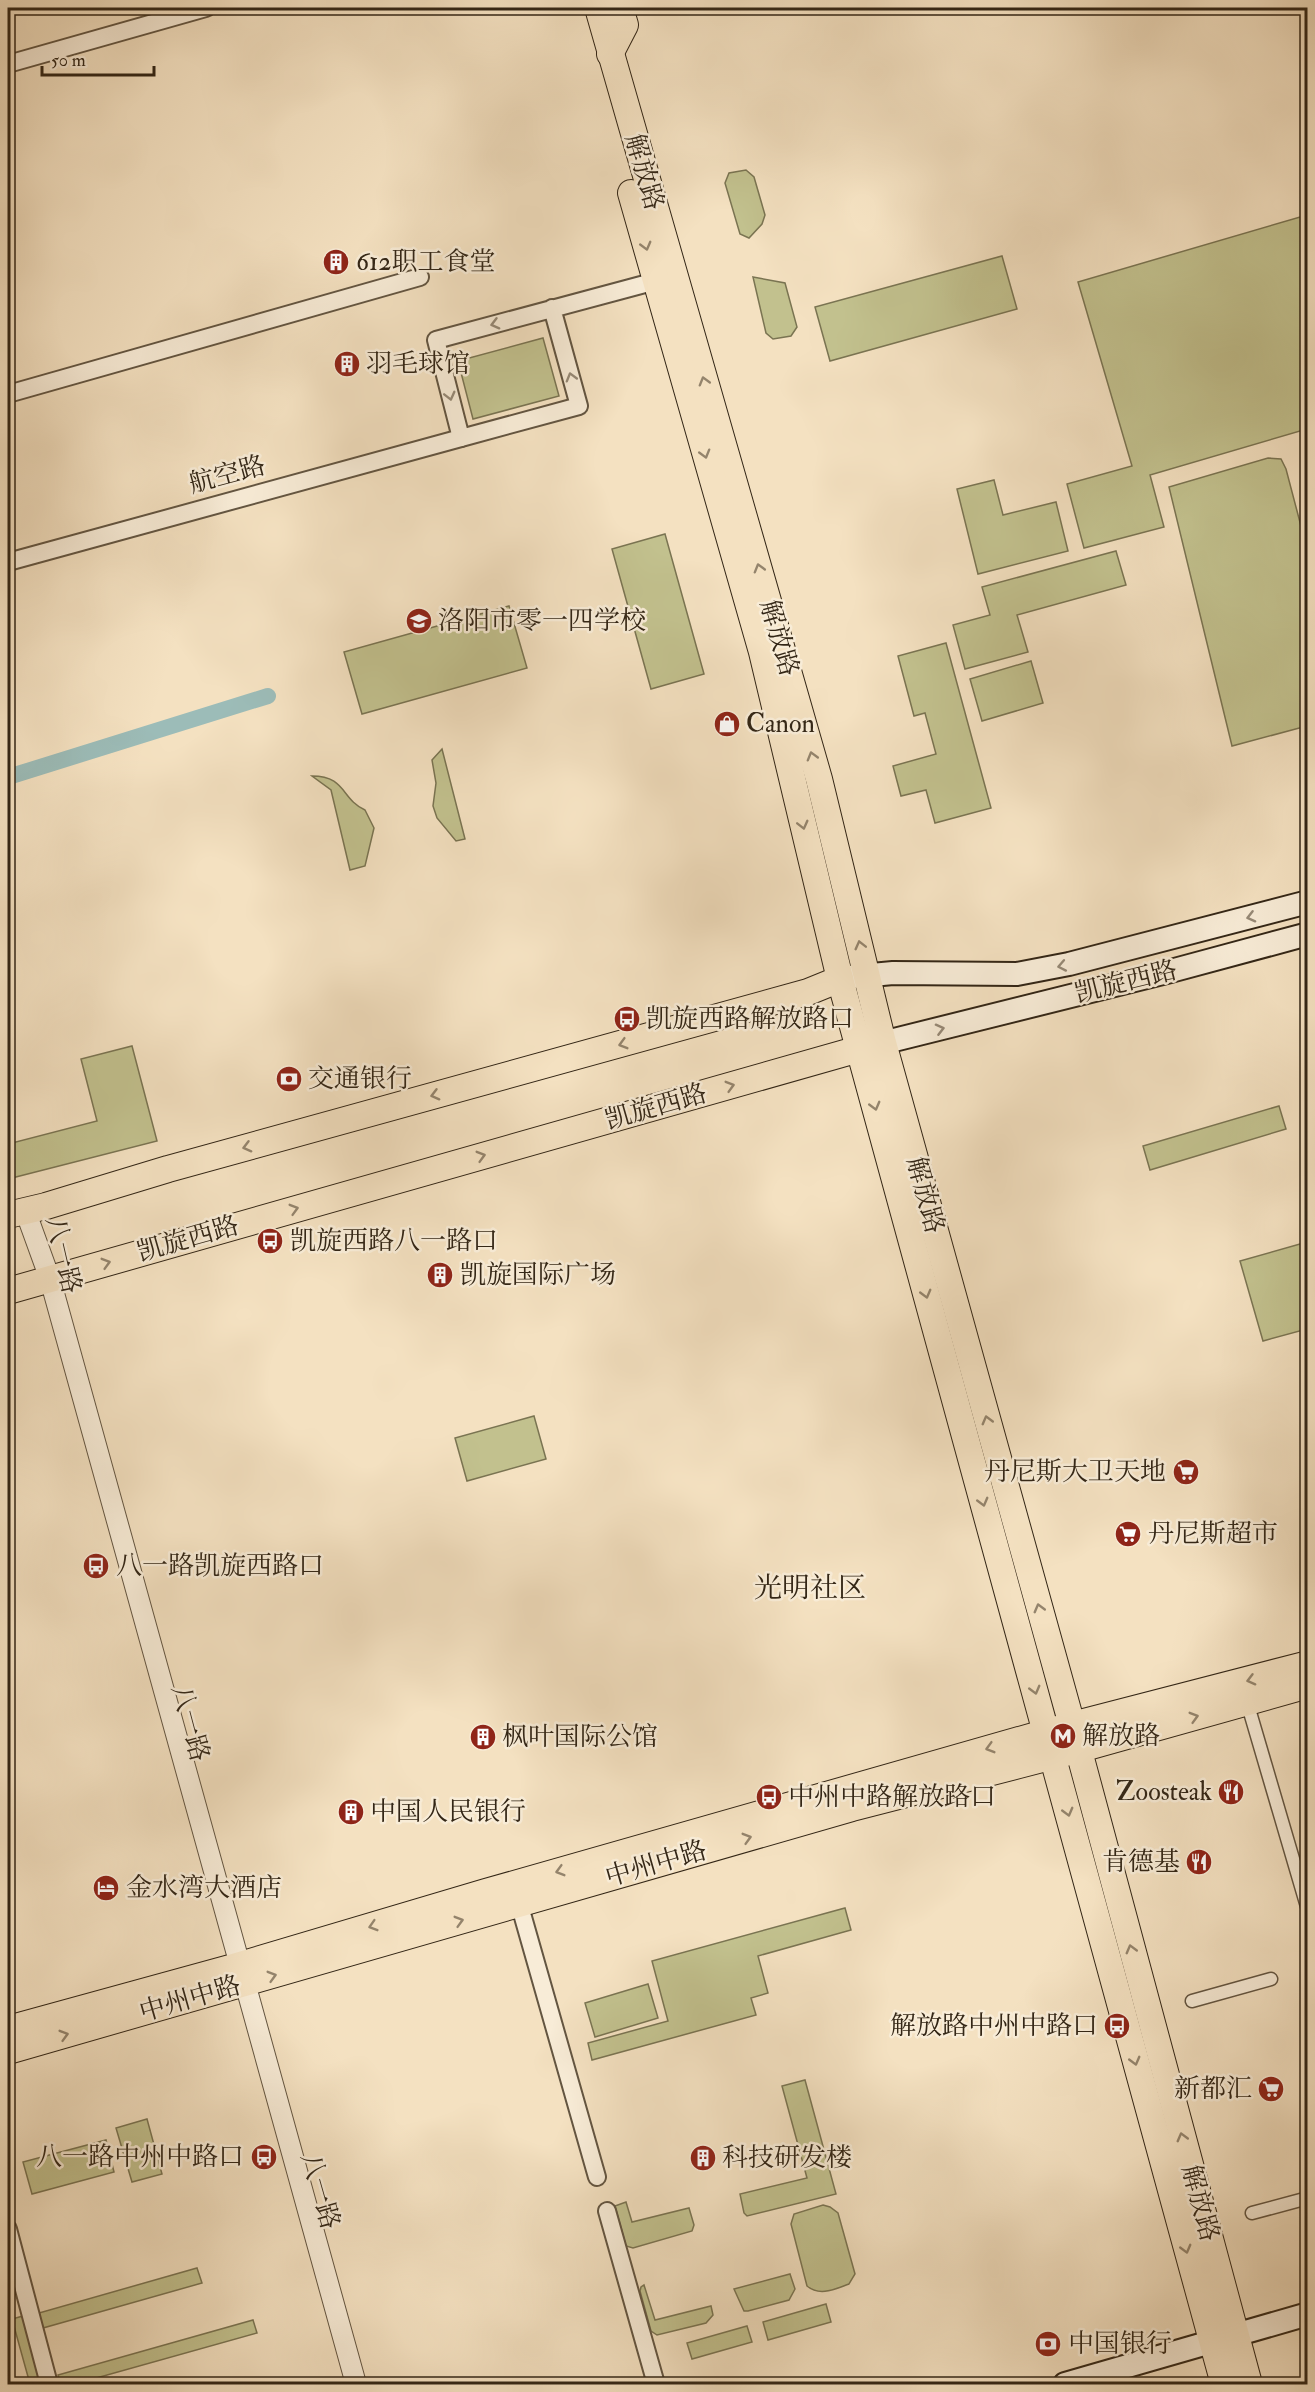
<svg xmlns="http://www.w3.org/2000/svg" width="1315" height="2392" font-family="'IM FELL Double Pica','Noto Serif SC',serif">
<style>
.green{fill:#c2c18e;stroke:#7a7452;stroke-width:1.5}
.lines{fill:none;stroke-linecap:round;stroke-linejoin:round}
.canal{stroke:#9cbcb8;stroke-width:16}
.pedestrian-casing{stroke:#635541;stroke-width:15}
.minor-casing{stroke:#635541;stroke-width:20}
.tertiary-casing{stroke:#635541;stroke-width:22}
.secondary-casing{stroke:#332616;stroke-width:26}
.primary-casing{stroke:#332616;stroke-width:28}
.pedestrian{stroke:#f8ecd7;stroke-width:12}
.minor{stroke:#f8ecd7;stroke-width:16}
.tertiary{stroke:#f8ecd7;stroke-width:20}
.secondary{stroke:#f8ecd7;stroke-width:22}
.primary{stroke:#f4e1c1;stroke-width:26}
.oneway{stroke:#94846c}
.oneway2{stroke:#968976}
.labels{text-anchor:middle;dominant-baseline:central;stroke-width:5;stroke-linejoin:round;paint-order:stroke}
.street-label{font-size:26px;fill:#332616;stroke:#f8ecd7}
.poi-label{font-size:26px;fill:#332616;stroke:#f8ecd7;text-anchor:start}
.quarter-label{font-size:28px;fill:#332616;stroke:#f8ecd7}
</style>
<rect width="100%" height="100%" fill="#f4e1c1"/>
<filter id="stains"><feTurbulence type="fractalNoise" baseFrequency=".00333" numOctaves="4"/><feColorMatrix values="0 0 0 0 .2 0 0 0 0 .09 0 0 0 0 .02 0 0 0 .5 -.17"/></filter>
<radialGradient id="worn" r=".72"><stop offset=".6" stop-color="#630" stop-opacity="0"/><stop offset="1" stop-color="#630" stop-opacity=".3"/></radialGradient>
<g class="green">
<path d="M746,170L754,177L765,215L762,224L749,238L740,234L725,183L729,173Z"/>
<path d="M1307,215V429L1150,475L1164,527L1084,548L1067,484L1132,466L1078,282Z"/>
<path d="M1002,256L1017,309L830,361L815,307Z"/>
<path d="M753,277L785,283L797,327L791,336L773,339L766,333Z"/>
<path d="M543,338L559,396L473,419L458,361Z"/>
<path d="M1268,458L1281,459L1286,469L1307,549V726L1232,746L1169,487Z"/>
<path d="M994,480L1003,515L1056,502L1068,551L978,574L957,489Z"/>
<path d="M665,534L704,674L651,689L612,549Z"/>
<path d="M1116,551L1126,585L1017,615L1028,652L965,669L953,625L990,615L982,587Z"/>
<path d="M509,606L527,668L362,714L344,652Z"/>
<path d="M946,643L991,808L935,823L926,790L901,796L893,766L936,754L925,713L914,716L898,656Z"/>
<path d="M1031,661L1043,703L982,721L970,679Z"/>
<path d="M442,749L465,839L456,841L437,818L433,806L436,783L432,760Z"/>
<path d="M312,776C346,776 341,799 365,810L374,828L365,866L350,870L331,790Z"/>
<path d="M132,1046L157,1141L8,1179V1144L97,1121L81,1059Z"/>
<path d="M1279,1106L1286,1129L1150,1170L1143,1146Z"/>
<path d="M1307,1242V1329L1263,1341L1240,1261Z"/>
<path d="M534,1416L546,1459L467,1481L455,1438Z"/>
<path d="M845,1908L851,1930L758,1956L768,1993L751,1998L756,2015L592,2060L588,2043L668,2021L652,1961Z"/>
<path d="M648,1984L658,2018L595,2037L585,2003Z"/>
<path d="M805,2080L836,2194L747,2216L744,2213L740,2194L807,2178L782,2086Z"/>
<path d="M147,2119L162,2174L132,2182L116,2128Z"/>
<path d="M106,2140L114,2172L32,2194L23,2162Z"/>
<path d="M626,2202L632,2222L689,2208L694,2225L692,2231L633,2248L626,2246L615,2206Z"/>
<path d="M823,2205L830,2207L838,2213L855,2274L849,2284C835,2289 820,2297 807,2286L791,2224L794,2214Z"/>
<path d="M197,2268L202,2283L43,2328L39,2313Z"/>
<path d="M790,2274L795,2289L789,2300L748,2311H744L734,2289Z"/>
<path d="M644,2285L655,2320L711,2306L713,2315L706,2323L657,2335L651,2331L640,2291L641,2287Z"/>
<path d="M826,2304L831,2322L768,2340L763,2322Z"/>
<path d="M23,2316L42,2384H30L12,2319Z"/>
<path d="M253,2320L257,2333L75,2384H61L58,2375Z"/>
<path d="M747,2326L752,2342L692,2359L687,2343Z"/>
</g>
<g class="lines">
<path class="canal" d="M8,777L268,696"/>
<defs>
<g id="pedestrian">
<path d="M1247,1702L1308,1910"/>
<path d="M1192,2001L1271,1979"/>
<path d="M1252,2213L1308,2198"/>
</g>
<g id="minor">
<path d="M8,64L206,8"/>
<path d="M552,308L579,406L461,438L436,340L656,281"/>
<path d="M8,394L420,277"/>
<path d="M8,562L461,438"/>
<path d="M519,1903L597,2177"/>
<path d="M607,2211L656,2384"/>
<path d="M8,2229L49,2384"/>
</g>
<path id="tertiary" d="M25,1210L50,1279L356,2384"/>
<g id="secondary">
<path d="M850,977L893,973L1017,974L1069,964L1308,902"/>
<path d="M866,1047L1167,972L1308,934"/>
<path d="M1065,2384L1308,2314"/>
</g>
<g id="primary">
<path d="M598,8L819,779L883,1043L1072,1725L1249,2384"/>
<path d="M610,54L625,25L620,8"/>
<path d="M631,193L762,652L840,979L1224,2384"/>
<path d="M8,1215L46,1206L168,1169L808,992L840,979"/>
<path d="M8,1291L859,1049"/>
<path d="M8,2029L230,1968L486,1892L1072,1725L1308,1664"/>
<path d="M8,2051L852,1808L1077,1750L1308,1685"/>
</g>
</defs>
<use href="#pedestrian" class="pedestrian-casing"/>
<use href="#minor" class="minor-casing"/>
<use href="#tertiary" class="tertiary-casing"/>
<use href="#secondary" class="secondary-casing"/>
<use href="#primary" class="primary-casing"/>
<use href="#pedestrian" class="pedestrian"/>
<use href="#minor" class="minor"/>
<use href="#tertiary" class="tertiary"/>
<use href="#secondary" class="secondary"/>
<use href="#primary" class="primary"/>
</g>
<defs><path id="oneway-chevron" d="M-2-3.5L2.5 0L-2 3.5" fill="none" stroke-width="1.6" stroke-linecap="round" stroke-linejoin="round" transform="scale(1.5)"/></defs>
<g class="oneway">
<use href="#oneway-chevron" transform="translate(646 246) rotate(75)"/>
<use href="#oneway-chevron" transform="translate(704 381) rotate(-106)"/>
<use href="#oneway-chevron" transform="translate(705 454) rotate(74)"/>
<use href="#oneway-chevron" transform="translate(759 568) rotate(-106)"/>
<use href="#oneway-chevron" transform="translate(812 756) rotate(-106)"/>
<use href="#oneway-chevron" transform="translate(803 825) rotate(76)"/>
<use href="#oneway-chevron" transform="translate(860 945) rotate(-104)"/>
<use href="#oneway-chevron" transform="translate(623 1044) rotate(164)"/>
<use href="#oneway-chevron" transform="translate(730 1086) rotate(-16)"/>
<use href="#oneway-chevron" transform="translate(435 1095) rotate(165)"/>
<use href="#oneway-chevron" transform="translate(875 1106) rotate(75)"/>
<use href="#oneway-chevron" transform="translate(247 1147) rotate(165)"/>
<use href="#oneway-chevron" transform="translate(481 1156) rotate(-16)"/>
<use href="#oneway-chevron" transform="translate(294 1209) rotate(-16)"/>
<use href="#oneway-chevron" transform="translate(106 1263) rotate(-16)"/>
<use href="#oneway-chevron" transform="translate(926 1294) rotate(75)"/>
<use href="#oneway-chevron" transform="translate(987 1420) rotate(-105)"/>
<use href="#oneway-chevron" transform="translate(983 1502) rotate(75)"/>
<use href="#oneway-chevron" transform="translate(1039 1608) rotate(-105)"/>
<use href="#oneway-chevron" transform="translate(1251 1680) rotate(165)"/>
<use href="#oneway-chevron" transform="translate(1035 1690) rotate(75)"/>
<use href="#oneway-chevron" transform="translate(1194 1717) rotate(-16)"/>
<use href="#oneway-chevron" transform="translate(990 1748) rotate(164)"/>
<use href="#oneway-chevron" transform="translate(1068 1812) rotate(75)"/>
<use href="#oneway-chevron" transform="translate(747 1838) rotate(-16)"/>
<use href="#oneway-chevron" transform="translate(560 1871) rotate(164)"/>
<use href="#oneway-chevron" transform="translate(459 1921) rotate(-16)"/>
<use href="#oneway-chevron" transform="translate(373 1926) rotate(163)"/>
<use href="#oneway-chevron" transform="translate(1131 1949) rotate(-105)"/>
<use href="#oneway-chevron" transform="translate(272 1976) rotate(-16)"/>
<use href="#oneway-chevron" transform="translate(64 2035) rotate(-16)"/>
<use href="#oneway-chevron" transform="translate(1135 2061) rotate(75)"/>
<use href="#oneway-chevron" transform="translate(1182 2137) rotate(-105)"/>
<use href="#oneway-chevron" transform="translate(1186 2249) rotate(75)"/>
</g>
<g class="oneway2">
<use href="#oneway-chevron" transform="translate(495 324) rotate(165)"/>
<use href="#oneway-chevron" transform="translate(571 377) rotate(-106)"/>
<use href="#oneway-chevron" transform="translate(450 396) rotate(76)"/>
<use href="#oneway-chevron" transform="translate(1251 917) rotate(166)"/>
<use href="#oneway-chevron" transform="translate(1062 966) rotate(169)"/>
<use href="#oneway-chevron" transform="translate(940 1029) rotate(-14)"/>
</g>
<defs>
<symbol id="building-disc" viewBox="-11 -11 22 22"><circle r="9.5" fill="#8f2418" stroke="#f8ecd7"/><path d="M-4-6H4V6H1V3H-1V6H-4ZM-2.5-4.3h1.7v1.8h-1.7ZM.8-4.3h1.7v1.8H.8ZM-2.5-1h1.7V.8h-1.7ZM.8-1h1.7V.8H.8Z" fill="#fff"/></symbol>
<symbol id="school-disc" viewBox="-11 -11 22 22"><circle r="9.5" fill="#8f2418" stroke="#f8ecd7"/><path d="M0-5L7-2L0 1L-7-2ZM-4 1L0 2.5L4 1V4Q0 6-4 4Z" fill="#fff"/></symbol>
<symbol id="shop-disc" viewBox="-11 -11 22 22"><circle r="9.5" fill="#8f2418" stroke="#f8ecd7"/><path d="M-5-2.5h2.3a2.7 3.5 0 0 1 5.4 0H5L5.5 6h-11ZM-1.5-2.5h3a1.5 2.3 0 0 0-3 0Z" fill="#fff"/></symbol>
<symbol id="bus-disc" viewBox="-11 -11 22 22"><circle r="9.5" fill="#8f2418" stroke="#f8ecd7"/><path d="M-5-6H5V4H4V6H2V4H-2V6H-4V4H-5ZM-3.5-4V0h7V-4ZM-3.5 1.2v1.5H-2V1.2ZM2 1.2v1.5H3.5V1.2Z" fill="#fff"/></symbol>
<symbol id="bank-disc" viewBox="-11 -11 22 22"><circle r="9.5" fill="#8f2418" stroke="#f8ecd7"/><path d="M-6-4H6V4H-6ZM0-2.3a2.3 2.3 0 1 0 0 4.6a2.3 2.3 0 1 0 0-4.6Z" fill="#fff"/></symbol>
<symbol id="supermarket-disc" viewBox="-11 -11 22 22"><circle r="9.5" fill="#8f2418" stroke="#f8ecd7"/><path d="M-6-5.5h2.5l.6 2H6L4.5 2H-2.5L-4.4-4H-6ZM-1.5 3.2a1.3 1.3 0 1 0 .1 0ZM3 3.2a1.3 1.3 0 1 0 .1 0Z" fill="#fff"/></symbol>
<symbol id="metro-disc" viewBox="-11 -11 22 22"><circle r="9.5" fill="#8f2418" stroke="#f8ecd7"/><path d="M-5.5 5V-5H-3L0 0L3-5H5.5V5H3V-.5L0 4L-3-.5V5Z" fill="#fff"/></symbol>
<symbol id="restaurant-disc" viewBox="-11 -11 22 22"><circle r="9.5" fill="#8f2418" stroke="#f8ecd7"/><path d="M-5-6h1v4h1v-4h1v4h1v-4h1v5L-1.5 .5V6h-2V.5L-5-1ZM5-6V6H3V1.5H1.5Q1.5-4 5-6Z" fill="#fff"/></symbol>
<symbol id="hotel-disc" viewBox="-11 -11 22 22"><circle r="9.5" fill="#8f2418" stroke="#f8ecd7"/><path d="M-6-4.5h1.5V1H6V5H4.5V3h-9V5H-6ZM-4 0a1.8 1.8 0 1 1 3.6 0ZM.5 0V-2.5h3Q6-2.5 6 0Z" fill="#fff"/></symbol>
</defs>
<g fill-rule="evenodd">
<use href="#building-disc" x="321" y="247" width="30" height="30"/>
<use href="#building-disc" x="332" y="349" width="30" height="30"/>
<use href="#school-disc" x="404" y="606" width="30" height="30"/>
<use href="#shop-disc" x="712" y="709" width="30" height="30"/>
<use href="#bus-disc" x="612" y="1004" width="30" height="30"/>
<use href="#bank-disc" x="274" y="1064" width="30" height="30"/>
<use href="#bus-disc" x="255" y="1226" width="30" height="30"/>
<use href="#building-disc" x="425" y="1260" width="30" height="30"/>
<use href="#supermarket-disc" x="1171" y="1457" width="30" height="30"/>
<use href="#supermarket-disc" x="1113" y="1519" width="30" height="30"/>
<use href="#bus-disc" x="81" y="1551" width="30" height="30"/>
<use href="#metro-disc" x="1048" y="1721" width="30" height="30"/>
<use href="#building-disc" x="468" y="1722" width="30" height="30"/>
<use href="#restaurant-disc" x="1216" y="1777" width="30" height="30"/>
<use href="#bus-disc" x="754" y="1782" width="30" height="30"/>
<use href="#building-disc" x="336" y="1797" width="30" height="30"/>
<use href="#restaurant-disc" x="1184" y="1847" width="30" height="30"/>
<use href="#hotel-disc" x="91" y="1873" width="30" height="30"/>
<use href="#bus-disc" x="1102" y="2011" width="30" height="30"/>
<use href="#supermarket-disc" x="1256" y="2074" width="30" height="30"/>
<use href="#bus-disc" x="249" y="2142" width="30" height="30"/>
<use href="#building-disc" x="688" y="2143" width="30" height="30"/>
<use href="#bank-disc" x="1033" y="2329" width="30" height="30"/>
</g>
<g class="labels">
<g class="street-label">
<text transform="translate(644 172) rotate(74)">解放路</text>
<text transform="translate(227 475) rotate(-15)">航空路</text>
<text transform="translate(779 638) rotate(74)">解放路</text>
<text transform="translate(1126 982) rotate(-14)">凯旋西路</text>
<text transform="translate(656 1107) rotate(-16)">凯旋西路</text>
<text transform="translate(925 1195) rotate(75)">解放路</text>
<text transform="translate(188 1239) rotate(-16)">凯旋西路</text>
<text transform="translate(63 1255) rotate(77)">八一路</text>
<text transform="translate(190 1723) rotate(75)">八一路</text>
<text transform="translate(656 1864) rotate(-16)">中州中路</text>
<text transform="translate(190 1999) rotate(-16)">中州中路</text>
<text transform="translate(320 2191) rotate(74)">八一路</text>
<text transform="translate(1200 2203) rotate(75)">解放路</text>
</g>
<g class="poi-label">
<text x="356" y="262">612职工食堂</text>
<text x="366" y="364">羽毛球馆</text>
<text x="438" y="621">洛阳市零一四学校</text>
<text x="746" y="724">Canon</text>
<text x="646" y="1019">凯旋西路解放路口</text>
<text x="308" y="1079">交通银行</text>
<text x="290" y="1241">凯旋西路八一路口</text>
<text x="460" y="1275">凯旋国际广场</text>
<text x="1166" y="1472" text-anchor="end">丹尼斯大卫天地</text>
<text x="1148" y="1534">丹尼斯超市</text>
<text x="116" y="1566">八一路凯旋西路口</text>
<text x="1082" y="1736">解放路</text>
<text x="502" y="1737">枫叶国际公馆</text>
<text x="1212" y="1792" text-anchor="end">Zoosteak</text>
<text x="788" y="1797">中州中路解放路口</text>
<text x="370" y="1812">中国人民银行</text>
<text x="1180" y="1862" text-anchor="end">肯德基</text>
<text x="126" y="1888">金水湾大酒店</text>
<text x="1098" y="2026" text-anchor="end">解放路中州中路口</text>
<text x="1252" y="2089" text-anchor="end">新都汇</text>
<text x="244" y="2157" text-anchor="end">八一路中州中路口</text>
<text x="722" y="2158">科技研发楼</text>
<text x="1068" y="2344">中国银行</text>
</g>
<g class="quarter-label">
<text x="810" y="1588">光明社区</text>
</g>
</g>
<rect width="1315" height="2392" fill="none" stroke="#f4e1c1" stroke-width="30"/>
<rect x="9" y="9" width="1297" height="2374" fill="none" stroke="#332616" stroke-width="3"/>
<rect x="15" y="15" width="1285" height="2362" fill="none" stroke="#332616" stroke-width="1.5"/>
<path d="M42 66v9h112v-9" fill="none" stroke="#332616" stroke-width="3"/>
<text x="51" y="66" font-size="18" fill="#332616" stroke="#f8ecd7" stroke-width="4.5" paint-order="stroke">50 m</text>
<rect width="100%" height="100%" filter="url(#stains)"/>
<rect width="100%" height="100%" fill="url(#worn)"/>
</svg>
